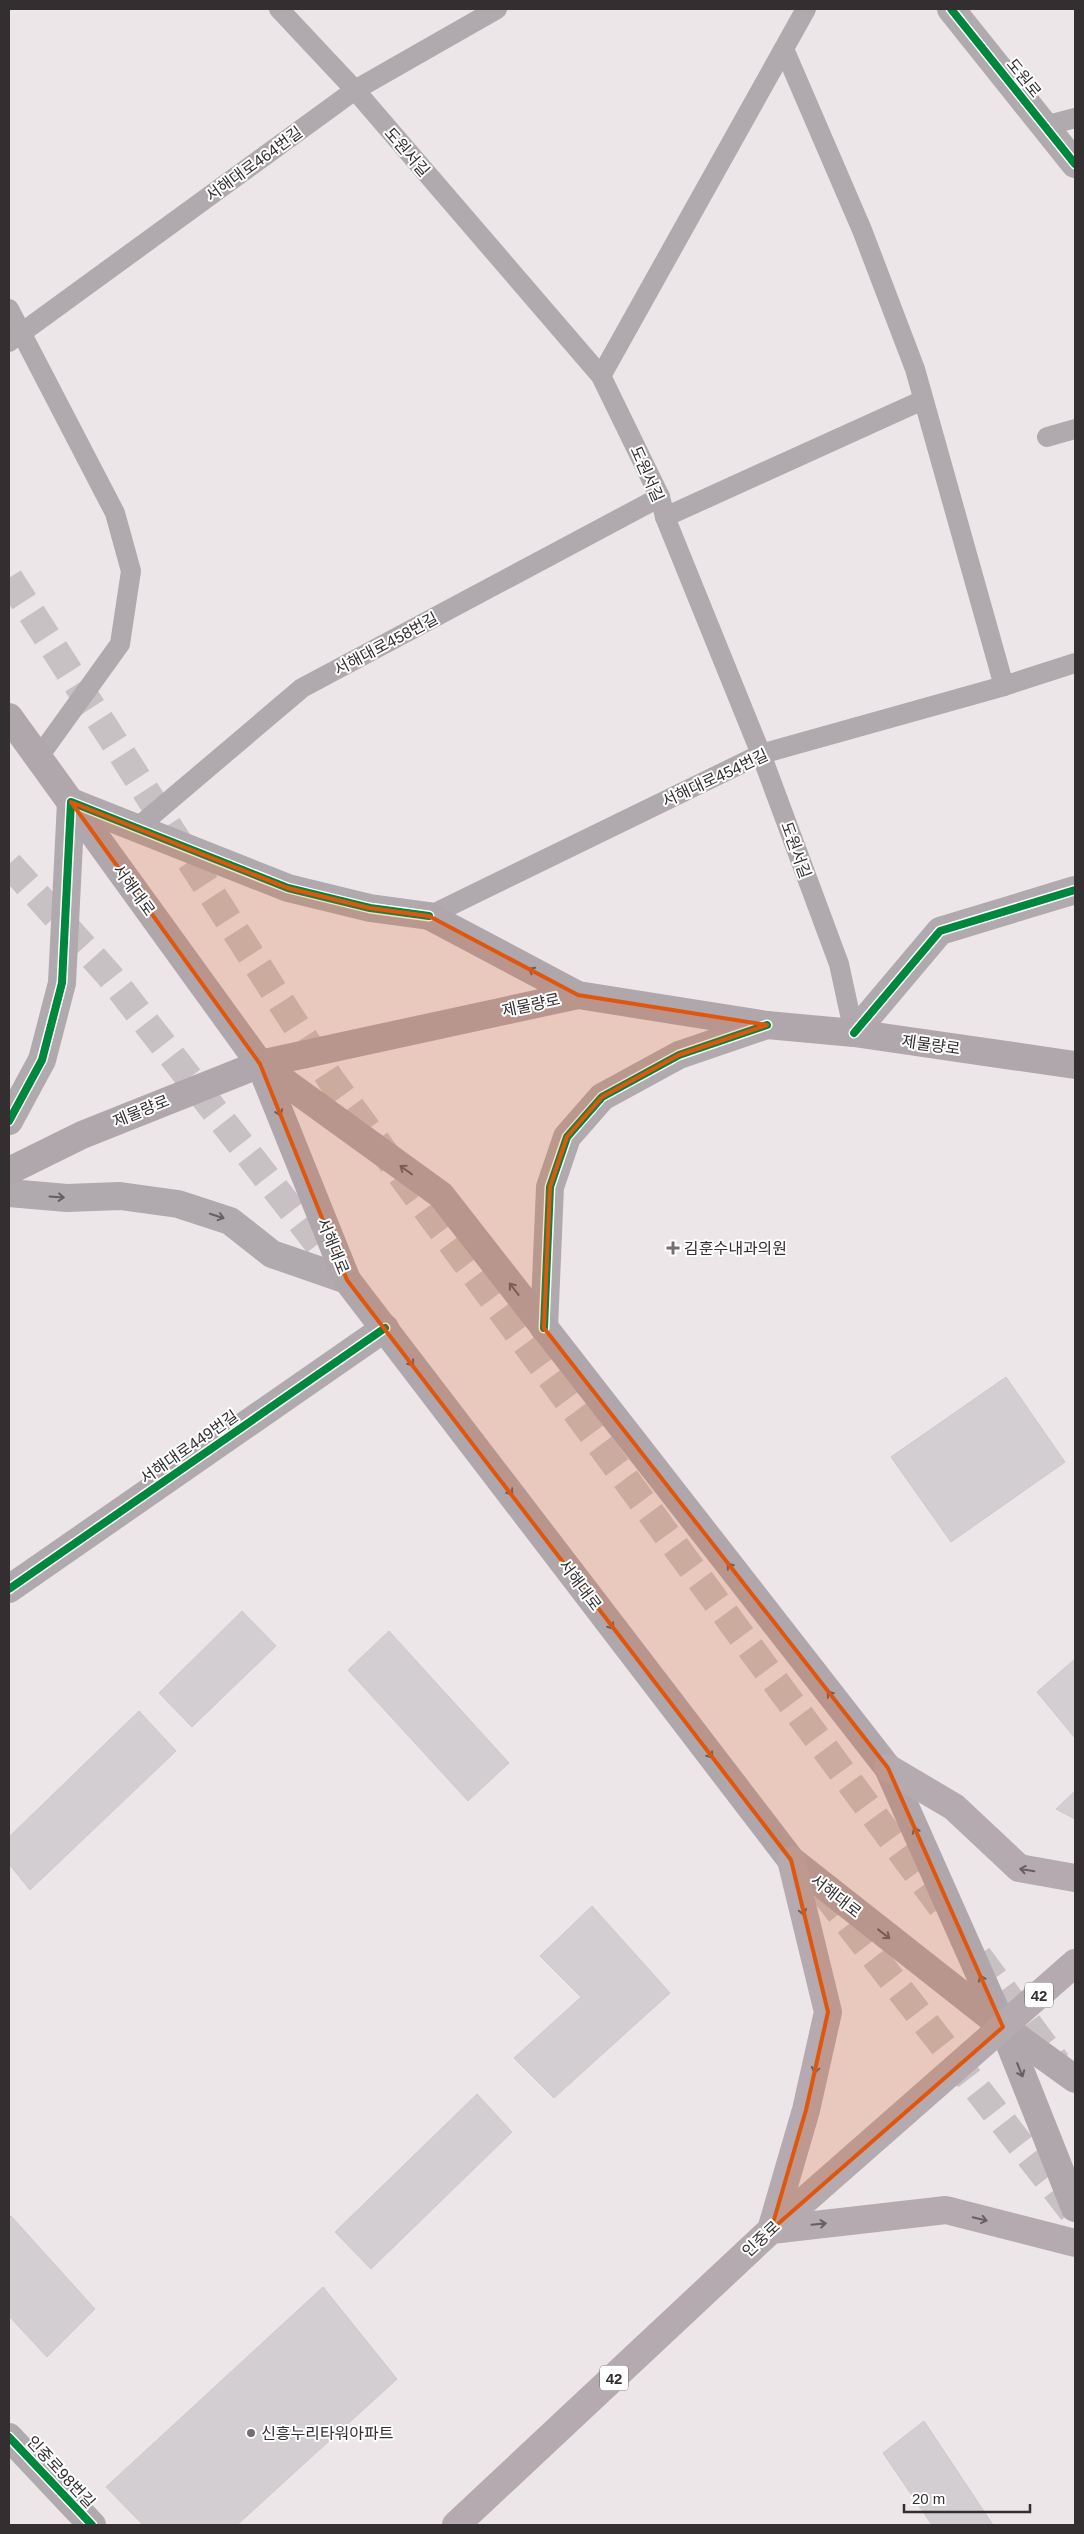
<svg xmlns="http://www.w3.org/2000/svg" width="1084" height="2534" font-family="Helvetica,'Noto Sans KR',sans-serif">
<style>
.building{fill:#d3ced1;stroke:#cdc8cb}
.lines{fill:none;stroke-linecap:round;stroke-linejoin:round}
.motorway-tunnel{stroke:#c7c1c4;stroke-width:28;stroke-dasharray:28 14;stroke-linecap:butt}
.service{stroke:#b0a9ad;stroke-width:20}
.minor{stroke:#b0a9ad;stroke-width:28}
.tertiary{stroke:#b0a9ad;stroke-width:28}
.secondary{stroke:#b0a7ad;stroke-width:28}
.primary{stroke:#b4aaaf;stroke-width:28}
.cycleway-casing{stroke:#fff;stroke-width:11}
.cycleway{stroke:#00873e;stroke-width:8}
.oneway{stroke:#655f63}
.oneway2{stroke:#656063}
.oneway3{stroke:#676063}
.marked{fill:#df570e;fill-opacity:0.2;stroke:#df570e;stroke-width:4;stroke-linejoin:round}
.poi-dot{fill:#746f71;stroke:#fff;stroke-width:2}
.labels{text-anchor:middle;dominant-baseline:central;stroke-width:4;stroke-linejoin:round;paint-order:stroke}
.shield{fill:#fff;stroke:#706d6f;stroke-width:1}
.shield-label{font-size:15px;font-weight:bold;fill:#332f31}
.street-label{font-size:16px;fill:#332f31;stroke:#fff}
.poi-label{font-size:16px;fill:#332f31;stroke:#fff;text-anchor:start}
</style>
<rect width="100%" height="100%" fill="#ece6e9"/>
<g class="building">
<path d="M1006,1377L1065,1462L951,1542L891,1457Z"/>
<path d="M242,1611L276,1646L192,1727L159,1693Z"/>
<path d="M389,1631L509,1763L468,1801L348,1670Z"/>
<path d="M1075,1659V1738L1037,1692Z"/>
<path d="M139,1711L176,1751L30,1890L9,1864V1837Z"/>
<path d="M1075,1791V1819L1056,1809Z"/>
<path d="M592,1906L670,1993L554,2098L514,2058L581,1997L540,1956Z"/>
<path d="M477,2094L512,2132L371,2269L335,2232Z"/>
<path d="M11,2216L95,2309L47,2357L9,2316V2218Z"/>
<path d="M323,2287L397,2379L237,2525H143L106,2487Z"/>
<path d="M924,2421L993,2525H932L883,2453Z"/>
</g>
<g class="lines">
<g class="motorway-tunnel">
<path d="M9,578L331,1080L947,1914"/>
<path d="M9,864L109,975L340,1272"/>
<path d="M823,1891L1073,2212"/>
<path d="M978,1956L1057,2063"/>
</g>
<g class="service">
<path d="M279,9L355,90L601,376L660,497L665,517L761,754L839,964L854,1033"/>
<path d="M784,49L862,230L915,369L1004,686"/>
<path d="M1045,126L1075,118"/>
<path d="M9,309L115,513L131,571L120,644L38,758"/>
<path d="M9,342L355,90L497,9"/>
<path d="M601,376L806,9"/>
<path d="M1047,437L1075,429"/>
<path d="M665,517L923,400"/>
<path d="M137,828L302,688L660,497"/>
<path d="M429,916L761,754L1004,686L1075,663"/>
</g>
<g class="minor">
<path d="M854,1033L940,931L1075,890"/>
<path d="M9,1589L385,1328"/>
<path d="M9,2437L92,2525"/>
</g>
<g class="tertiary">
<path d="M951,9L1075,164"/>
<path d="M9,1121L42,1060L62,983L71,802L288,888L370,908L429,916"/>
<path d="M9,1193L67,1198L120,1196L178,1204L230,1221L272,1254L347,1280"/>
<path d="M544,1328L550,1187L567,1137L602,1097L679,1055L767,1025"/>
</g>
<g class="secondary">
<path d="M9,717L260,1064L347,1280L791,1860L1003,2027L1075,2208"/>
<path d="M429,916L578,995"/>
<path d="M260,1064L441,1195L888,1768L1003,2027L1075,2079"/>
<path d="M9,1171L82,1135L260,1064L578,995L767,1025L854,1033L1075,1065"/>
</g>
<g class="primary">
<path d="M888,1768L954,1807L1019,1868L1075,1878"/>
<path d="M771,2230L806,2110L828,2012L791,1860"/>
<path d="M771,2230L946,2210L1075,2243"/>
<path d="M456,2525L771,2230L1075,1963"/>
</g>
<defs>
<g id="cycleway">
<path d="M951,9L1075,164"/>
<path d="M854,1033L940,931L1075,890"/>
<path d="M9,1121L42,1060L62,983L71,802L288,888L370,908L429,916"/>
<path d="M544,1328L550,1187L567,1137L602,1097L679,1055L767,1025"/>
<path d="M9,1589L385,1328"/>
<path d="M9,2437L92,2525"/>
</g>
</defs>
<use href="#cycleway" class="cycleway-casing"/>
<use href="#cycleway" class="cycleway"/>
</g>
<defs><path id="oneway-shaft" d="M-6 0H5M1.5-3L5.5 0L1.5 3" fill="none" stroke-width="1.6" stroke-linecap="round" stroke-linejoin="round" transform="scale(1.25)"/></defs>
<g class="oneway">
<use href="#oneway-shaft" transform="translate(535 972) rotate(-152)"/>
<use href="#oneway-shaft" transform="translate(278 1109) rotate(68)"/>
<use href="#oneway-shaft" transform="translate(406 1170) rotate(-144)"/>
<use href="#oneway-shaft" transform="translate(514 1289) rotate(-128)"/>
<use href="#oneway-shaft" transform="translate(409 1360) rotate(53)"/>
<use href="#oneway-shaft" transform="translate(508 1489) rotate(53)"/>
<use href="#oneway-shaft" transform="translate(732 1569) rotate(-128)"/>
<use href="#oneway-shaft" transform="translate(609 1623) rotate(53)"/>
<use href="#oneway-shaft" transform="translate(832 1697) rotate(-128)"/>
<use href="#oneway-shaft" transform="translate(708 1752) rotate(53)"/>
<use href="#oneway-shaft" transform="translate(917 1834) rotate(-114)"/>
<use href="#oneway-shaft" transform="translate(884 1934) rotate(38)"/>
<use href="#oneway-shaft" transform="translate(983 1982) rotate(-114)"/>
<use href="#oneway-shaft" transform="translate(1020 2070) rotate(68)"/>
</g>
<g class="oneway2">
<use href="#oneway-shaft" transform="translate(57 1197) rotate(4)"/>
<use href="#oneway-shaft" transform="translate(217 1216) rotate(18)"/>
</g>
<g class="oneway3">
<use href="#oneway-shaft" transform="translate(1027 1870) rotate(-170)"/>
<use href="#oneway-shaft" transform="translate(802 1908) rotate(76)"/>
<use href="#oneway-shaft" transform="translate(816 2066) rotate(103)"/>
<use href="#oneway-shaft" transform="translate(980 2219) rotate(14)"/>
<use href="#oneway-shaft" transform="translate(819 2224) rotate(-6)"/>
</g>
<path class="marked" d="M71,802L288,888L370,908L429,916L578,995L767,1025L679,1055L602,1097L567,1137L550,1187L544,1328L888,1768L1003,2027L771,2230L806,2110L828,2012L791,1860L347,1280L260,1064Z"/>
<g class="poi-dot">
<path d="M670.5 1240.5h5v5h5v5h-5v5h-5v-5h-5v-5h5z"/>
<circle cx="251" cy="2433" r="5"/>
</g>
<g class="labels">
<g class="shield">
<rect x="1025" y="1982.5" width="28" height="25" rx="4"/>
<rect x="600" y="2365.5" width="28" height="25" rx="4"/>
</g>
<g class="shield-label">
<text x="1039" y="1995">42</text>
<text x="614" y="2378">42</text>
</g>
<g class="street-label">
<text transform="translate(1024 78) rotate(51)">도원로</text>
<text transform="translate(407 152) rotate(49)">도원서길</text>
<text transform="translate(254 164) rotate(-36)">서해대로464번길</text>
<text transform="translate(647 474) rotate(66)">도원서길</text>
<text transform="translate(386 644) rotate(-28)">서해대로458번길</text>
<text transform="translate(715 778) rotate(-25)">서해대로454번길</text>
<text transform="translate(796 850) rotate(70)">도원서길</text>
<text transform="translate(134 890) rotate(54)">서해대로</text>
<text transform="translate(531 1005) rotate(-12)">제물량로</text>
<text transform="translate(931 1045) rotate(8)">제물량로</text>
<text transform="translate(141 1111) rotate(-22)">제물량로</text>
<text transform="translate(333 1246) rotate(68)">서해대로</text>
<text transform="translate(189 1447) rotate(-35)">서해대로449번길</text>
<text transform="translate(580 1585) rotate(53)">서해대로</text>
<text transform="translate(836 1896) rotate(38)">서해대로</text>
<text transform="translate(761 2239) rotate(-43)">인중로</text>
<text transform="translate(61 2472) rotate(47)">인중로98번길</text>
</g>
<g class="poi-label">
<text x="684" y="1248">김훈수내과의원</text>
<text x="261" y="2433">신흥누리타워아파트</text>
</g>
</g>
<rect width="1084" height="2534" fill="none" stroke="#332f31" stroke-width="20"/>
<path d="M904 2504v8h126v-8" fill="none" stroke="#332f31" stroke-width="2.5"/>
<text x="912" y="2504" font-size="15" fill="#332f31" stroke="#ffffff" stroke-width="4" paint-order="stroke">20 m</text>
</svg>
